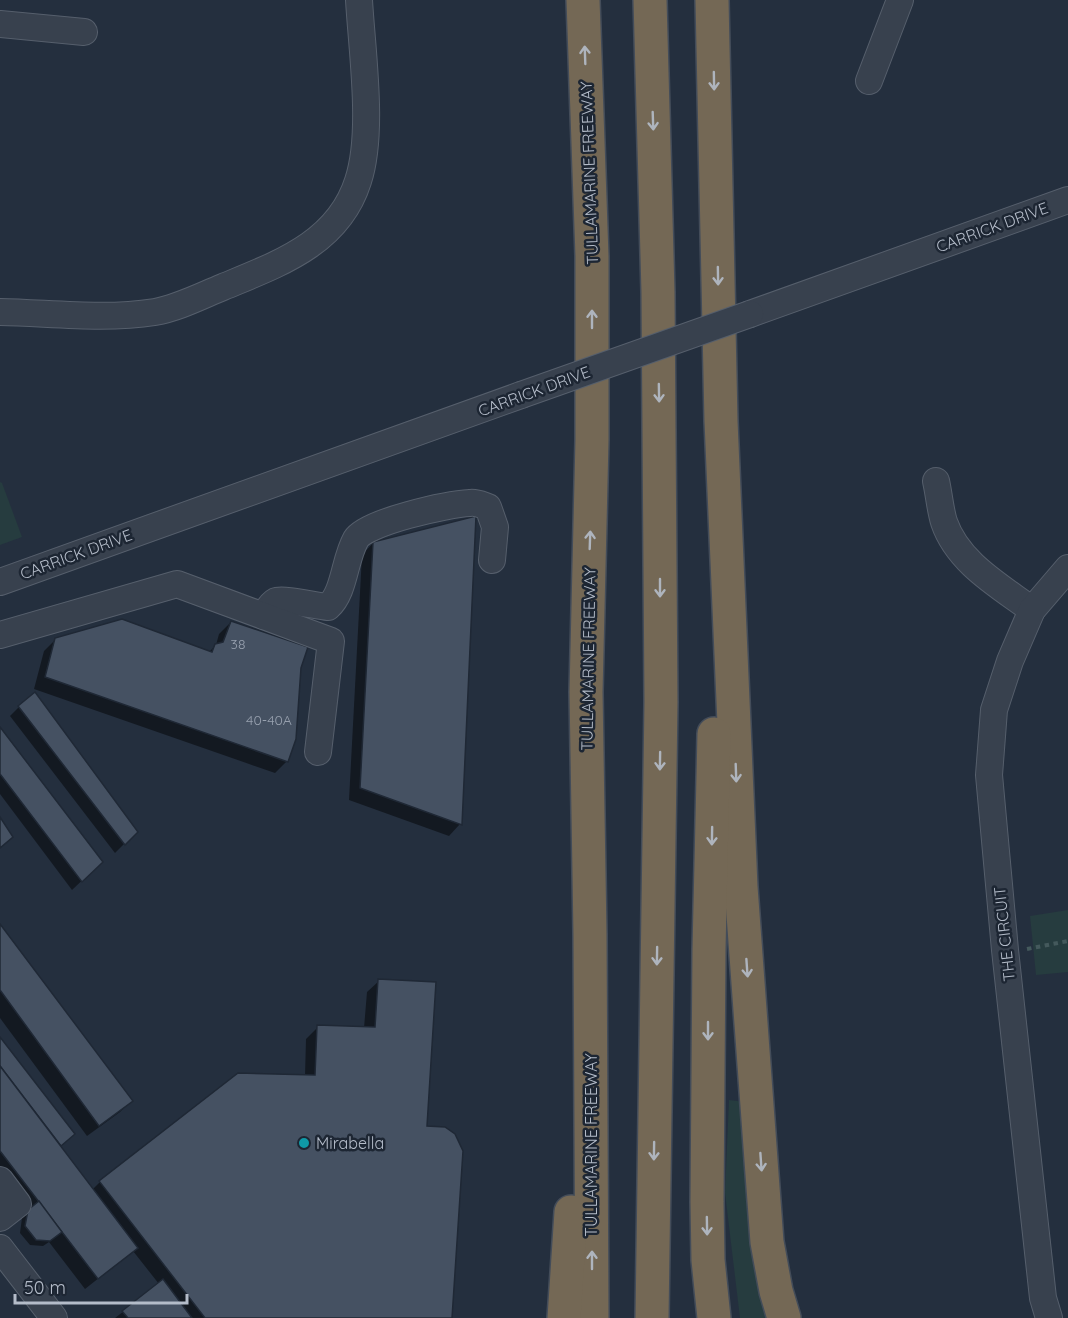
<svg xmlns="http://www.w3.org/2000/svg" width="1068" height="1318" font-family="Quicksand,sans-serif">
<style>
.green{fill:#263c3f}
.shadow{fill:#0007}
.building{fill:#455162;stroke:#1f2835;stroke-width:1.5}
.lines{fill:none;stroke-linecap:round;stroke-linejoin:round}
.minor-casing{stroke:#565f6c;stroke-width:28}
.highway-casing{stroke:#434c59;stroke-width:36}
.path{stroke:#44595c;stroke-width:4;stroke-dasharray:4.5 4.5;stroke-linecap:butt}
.minor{stroke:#38414e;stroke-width:26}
.highway{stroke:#746855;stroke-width:33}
.minor-bridge-casing{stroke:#565f6c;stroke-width:28;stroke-linecap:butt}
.minor-bridge{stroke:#38414e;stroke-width:26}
.oneway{stroke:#aeb4bd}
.culture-dot{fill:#0f9aa8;stroke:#1d2633;stroke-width:2}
.labels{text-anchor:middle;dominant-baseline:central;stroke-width:5;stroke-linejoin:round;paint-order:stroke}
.number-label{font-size:14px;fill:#98a1af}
.street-label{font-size:16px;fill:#b4bcc9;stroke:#1d2633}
.poi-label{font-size:16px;fill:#b4bcc9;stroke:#1d2633;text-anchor:start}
</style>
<rect width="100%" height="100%" fill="#242f3e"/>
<g class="green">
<path d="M0,482L2,483L22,537L0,545Z"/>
<path d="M1068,910V972L1036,975L1030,916Z"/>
<path d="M729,1100L745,1102L769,1318H740L725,1193Z"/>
</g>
<g class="shadow">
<path d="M373,543L460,824L449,836L349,800L362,555Z"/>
<path d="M231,622L300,668L287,761L275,773L34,689L44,651L56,639L209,652L216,645L219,634Z"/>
<path d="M19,707L136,832L115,853L10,716Z"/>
<path d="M0,729L92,871L72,890L0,794Z"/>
<path d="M0,927L131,1101L120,1112L87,1136L0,1018Z"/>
<path d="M379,981L425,1127L451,1318H115L159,1284L133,1251L85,1289L49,1242L43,1246L30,1245L20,1233L22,1218L27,1213L0,1178V1039L73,1134L60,1147L92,1190L100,1182L305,1076L306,1039L318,1027L364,1028L367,992Z"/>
</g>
<g class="building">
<path d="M476,516L462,825L360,788L373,542Z"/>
<path d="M122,619L212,652L215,644L223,642L231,621L308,647L301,668L296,739L288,762L45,677L55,638Z"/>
<path d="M35,692L138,832L125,845L18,706Z"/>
<path d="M0,727L103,862L82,882L0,774Z"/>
<path d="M0,817L13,837L0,848Z"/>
<path d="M0,924L133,1101L99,1126L0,990Z"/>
<path d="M378,979L436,982L427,1126L445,1127L455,1134L463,1151L452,1318H205L99,1181L238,1073L315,1075L317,1025L375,1027Z"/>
<path d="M0,1037L75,1134L61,1146L0,1066Z"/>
<path d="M0,1066L138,1248L98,1279L0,1151Z"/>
<path d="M39,1201L62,1232L50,1241L36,1240L25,1226L28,1210Z"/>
<path d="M163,1279L192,1318H128L122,1311Z"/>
</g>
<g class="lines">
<defs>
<g id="minor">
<path d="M0,24L84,32"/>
<path d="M869,81L900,0"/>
<path d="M0,312C51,313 104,320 155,312C178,308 201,296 223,287C278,264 338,244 358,181C374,133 362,52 359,0"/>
<path d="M750,314L1068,200"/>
<path d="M936,481C939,494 940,509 944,522C958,563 1000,586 1032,610"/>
<path d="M0,582L521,395"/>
<path d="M264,616C267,611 270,604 276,601C282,598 317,606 328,607C345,592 344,560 356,539C366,522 448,504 470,503C476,502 482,505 488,507L495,527L492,560"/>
<path d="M0,635L177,584L331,641L318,752"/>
<path d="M0,1180L18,1204L0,1218"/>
<path d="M0,1248L54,1318"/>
<path d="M1049,1318L1043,1298L1005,950L989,775L994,710L1010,661L1032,610L1068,568"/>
</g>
<g id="highway">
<path d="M583,0L592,256V440L586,692L590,934L592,1318"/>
<path d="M650,0L658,292L661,702L652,1318"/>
<path d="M712,0L721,421L741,887L767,1242L776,1291L784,1318"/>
<path d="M564,1318L571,1212"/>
<path d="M714,1318L708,1260L707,1202L709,949L714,734"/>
</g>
</defs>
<use href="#minor" class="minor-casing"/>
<use href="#highway" class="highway-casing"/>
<path class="path" d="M1027,949L1068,941"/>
<use href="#minor" class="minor"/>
<use href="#highway" class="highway"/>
<defs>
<path id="minor-bridge" d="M521,395L750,314"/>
</defs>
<use href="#minor-bridge" class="minor-bridge-casing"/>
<use href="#minor-bridge" class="minor-bridge"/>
</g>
<defs><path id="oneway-shaft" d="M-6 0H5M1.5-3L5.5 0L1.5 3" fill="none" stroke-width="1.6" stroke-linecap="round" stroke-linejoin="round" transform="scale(1.5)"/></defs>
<g class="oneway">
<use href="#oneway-shaft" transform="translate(585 55) rotate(-92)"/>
<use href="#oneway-shaft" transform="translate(714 81) rotate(89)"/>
<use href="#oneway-shaft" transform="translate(653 121) rotate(88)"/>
<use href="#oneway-shaft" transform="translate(718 276) rotate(89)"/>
<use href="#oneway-shaft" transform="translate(592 319) rotate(-90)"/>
<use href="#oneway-shaft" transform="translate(659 393) rotate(89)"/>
<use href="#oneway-shaft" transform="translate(590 540) rotate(-88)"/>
<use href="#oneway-shaft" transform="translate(660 588) rotate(90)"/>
<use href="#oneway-shaft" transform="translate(660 761) rotate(91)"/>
<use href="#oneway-shaft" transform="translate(736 773) rotate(88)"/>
<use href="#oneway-shaft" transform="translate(712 836) rotate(91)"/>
<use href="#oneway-shaft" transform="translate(657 956) rotate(91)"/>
<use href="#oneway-shaft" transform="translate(747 968) rotate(86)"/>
<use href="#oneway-shaft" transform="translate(708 1031) rotate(90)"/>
<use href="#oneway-shaft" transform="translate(654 1151) rotate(91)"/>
<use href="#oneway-shaft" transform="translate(761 1162) rotate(86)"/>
<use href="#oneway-shaft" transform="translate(707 1226) rotate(89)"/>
<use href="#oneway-shaft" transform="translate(592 1260) rotate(-90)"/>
</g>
<circle class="culture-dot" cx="304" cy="1143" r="6"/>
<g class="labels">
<g class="number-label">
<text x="238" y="644">38</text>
<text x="269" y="720">40-40A</text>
</g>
<g class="street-label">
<text transform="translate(589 173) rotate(-92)">TULLAMARINE FREEWAY</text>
<text transform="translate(992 227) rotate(-20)">CARRICK DRIVE</text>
<text transform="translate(534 391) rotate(-20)">CARRICK DRIVE</text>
<text transform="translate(76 554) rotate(-20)">CARRICK DRIVE</text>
<text transform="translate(588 659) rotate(-89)">TULLAMARINE FREEWAY</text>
<text transform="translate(1004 934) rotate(-96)">THE CIRCUIT</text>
<text transform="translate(591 1145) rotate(-90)">TULLAMARINE FREEWAY</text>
</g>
<g class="poi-label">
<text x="316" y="1143">Mirabella</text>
</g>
</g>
<path d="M15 1294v9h172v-9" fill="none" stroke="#b4bcc9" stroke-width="3"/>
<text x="24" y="1294" font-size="18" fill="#b4bcc9" stroke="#1d2633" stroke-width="4.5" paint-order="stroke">50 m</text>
</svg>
